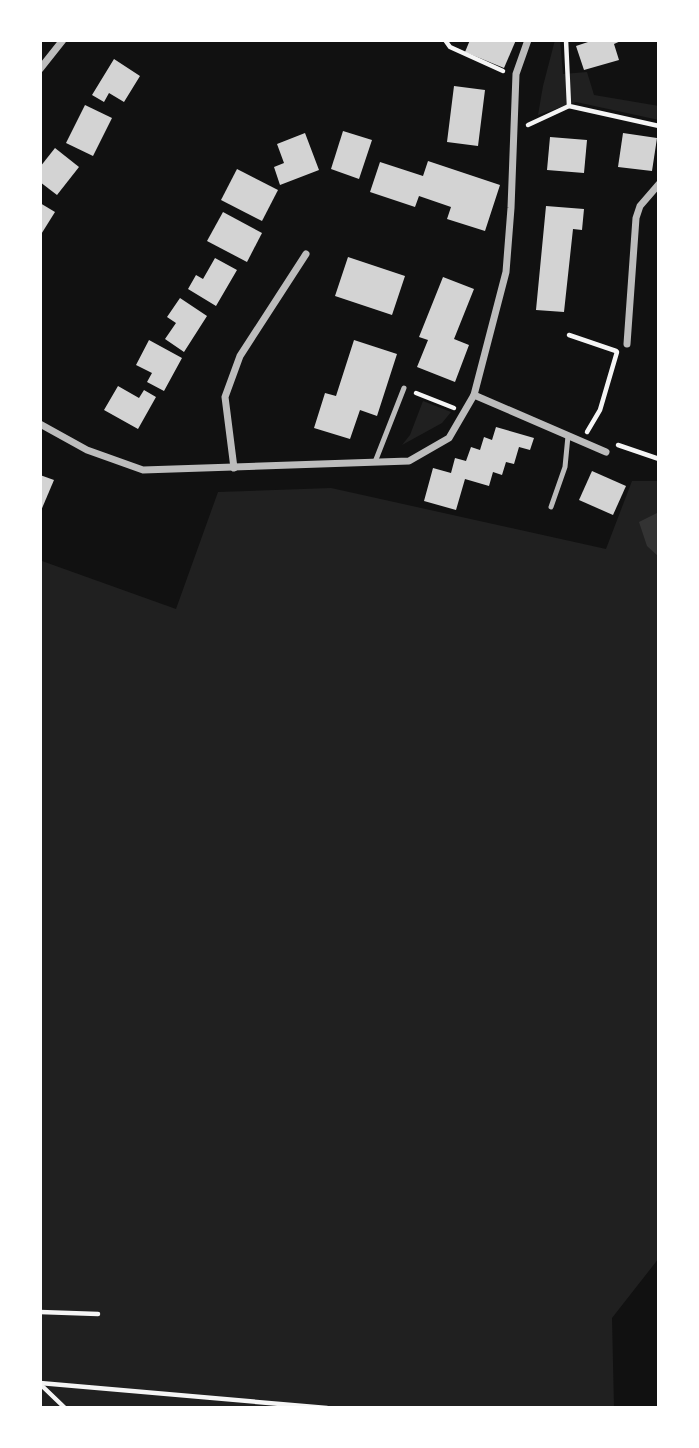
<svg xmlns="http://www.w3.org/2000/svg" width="699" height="1448" font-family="Lora,serif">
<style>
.green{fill:#202020}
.water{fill:#333}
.building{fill:#d3d3d3}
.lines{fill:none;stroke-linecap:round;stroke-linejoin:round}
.path{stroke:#f5f5f5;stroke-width:4.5}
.service{stroke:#bcbcbc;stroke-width:5}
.minor{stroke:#bcbcbc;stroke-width:7}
</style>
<rect width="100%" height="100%" fill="#111"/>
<g class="green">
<path d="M555,40H560L563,74L587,72L594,95L659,106V120L576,102L538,115L543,86Z"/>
<path d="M423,401L451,412L442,423L402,445L410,435Z"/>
<path d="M632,481H659V1258L612,1318L614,1408H40L42,561L176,609L218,492L331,488L606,549Z"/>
</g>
<path class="water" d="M659,512V557L647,546L639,522Z"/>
<g class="building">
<path d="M470,40H516L504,68L465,52Z"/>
<path d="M587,40H623L614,44L619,60L584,70L576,46L588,42Z"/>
<path d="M114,59L140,76L124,102L109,93L104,102L92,95Z"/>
<path d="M454,86L485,90L478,146L447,142Z"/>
<path d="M85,105L112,118L93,156L66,143Z"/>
<path d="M343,131L372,140L359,179L331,169Z"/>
<path d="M305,133L319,170L280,185L274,167L284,163L277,144Z"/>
<path d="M623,133L657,138L652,171L618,167Z"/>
<path d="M550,137L587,140L584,173L547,170Z"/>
<path d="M55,148L79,167L57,195L40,182V167Z"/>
<path d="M428,161L500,185L485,231L447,219L451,207L419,196L415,207L370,192L380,162L423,176Z"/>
<path d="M237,169L278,190L262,221L221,200Z"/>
<path d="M40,203L55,212L40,236Z"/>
<path d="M546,206L584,209L582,230L573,229L564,312L536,310Z"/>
<path d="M223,212L262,233L247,262L207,241Z"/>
<path d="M348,257L405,276L392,315L335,296Z"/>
<path d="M215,258L237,270L216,306L188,289L196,275L203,279Z"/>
<path d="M443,277L474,289L454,339L469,345L455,382L417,367L428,340L419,337Z"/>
<path d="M180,298L207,316L184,352L165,339L176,323L167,317Z"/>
<path d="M149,340L182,358L164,391L147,382L152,373L136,365Z"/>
<path d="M354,340L397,354L377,416L360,410L350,439L314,428L325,393L336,396Z"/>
<path d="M118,386L139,398L144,390L156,397L138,429L104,410Z"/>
<path d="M496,427L534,438L530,450L519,447L514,464L506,462L502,475L493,472L489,486L465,479L456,510L424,501L433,468L451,473L455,458L466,461L471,447L480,450L484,437L492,440Z"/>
<path d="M592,471L626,486L613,515L579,500Z"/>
<path d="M40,475L54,480L40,513Z"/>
</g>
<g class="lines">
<g class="path">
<path d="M445,40L450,47L503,71"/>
<path d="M566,40L569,106L659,126"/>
<path d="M528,125L569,106"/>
<path d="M569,335L616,351"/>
<path d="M416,393L454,408"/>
<path d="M587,432L600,410L617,352"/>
<path d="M618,445L659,459"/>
<path d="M40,1312L98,1314"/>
<path d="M40,1383L327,1408"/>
<path d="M40,1384L65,1408"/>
</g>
<g class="service">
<path d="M375,462L404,388"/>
<path d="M551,507L565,467L568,436"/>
</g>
<g class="minor">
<path d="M40,69L63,40"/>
<path d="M627,344L636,218L640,206L659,184"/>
<path d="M474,395L606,452"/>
<path d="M40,424L87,450L143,470L409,461L449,438L474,395L506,272L511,208L516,74L528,40"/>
<path d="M234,468L225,397L240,356L306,254"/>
</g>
</g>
<rect width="699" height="1448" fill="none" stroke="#ffffff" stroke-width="84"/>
</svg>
